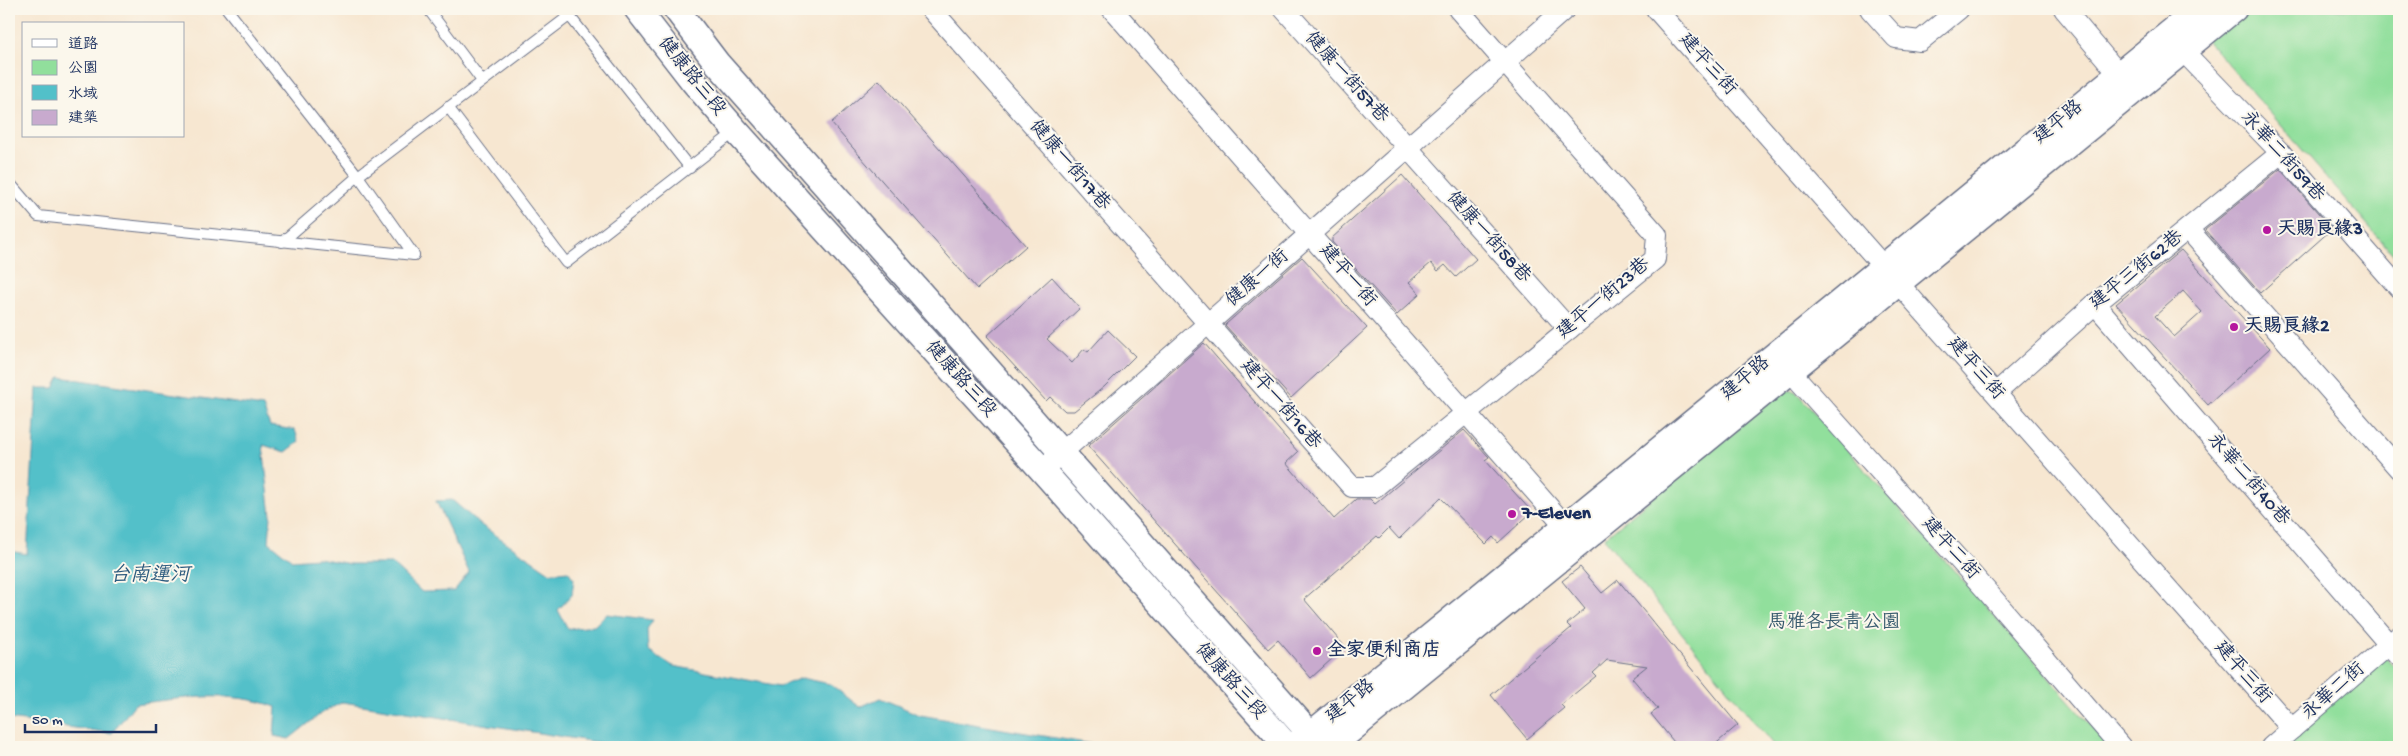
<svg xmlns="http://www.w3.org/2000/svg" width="2408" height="756" font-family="'Gochi Hand','LXGW WenKai TC',sans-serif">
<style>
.green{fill:#91df9c;stroke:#56877d}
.water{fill:#52c0c9;stroke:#367894}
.building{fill:#c8aace;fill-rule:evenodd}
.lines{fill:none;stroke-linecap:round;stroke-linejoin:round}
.service-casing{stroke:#686f86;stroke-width:12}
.minor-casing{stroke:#686f86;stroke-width:22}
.tertiary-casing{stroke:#686f86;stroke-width:28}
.service{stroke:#fff;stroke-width:10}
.minor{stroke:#fff;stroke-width:20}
.tertiary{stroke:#fff;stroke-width:25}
.poi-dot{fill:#b5179e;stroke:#fbf7ec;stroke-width:2}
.labels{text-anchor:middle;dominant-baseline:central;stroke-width:4;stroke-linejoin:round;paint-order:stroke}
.street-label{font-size:19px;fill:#1b2f5e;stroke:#fbf7ec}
.poi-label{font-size:19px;font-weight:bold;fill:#1b2f5e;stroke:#fbf7ec;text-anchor:start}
.park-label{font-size:19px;fill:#385b6e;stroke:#fbf7ec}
.water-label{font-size:20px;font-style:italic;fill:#2c5a7e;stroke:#fbf7ec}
</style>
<rect width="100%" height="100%" fill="#fbf7ec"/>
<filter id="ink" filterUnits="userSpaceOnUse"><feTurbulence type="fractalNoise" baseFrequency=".02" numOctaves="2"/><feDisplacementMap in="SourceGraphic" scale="10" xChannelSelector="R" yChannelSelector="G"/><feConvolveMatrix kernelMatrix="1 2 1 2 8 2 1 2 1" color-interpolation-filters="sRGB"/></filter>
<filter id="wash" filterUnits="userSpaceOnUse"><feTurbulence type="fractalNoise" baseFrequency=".0096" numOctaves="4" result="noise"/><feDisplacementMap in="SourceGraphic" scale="20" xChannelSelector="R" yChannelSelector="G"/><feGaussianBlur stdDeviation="1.12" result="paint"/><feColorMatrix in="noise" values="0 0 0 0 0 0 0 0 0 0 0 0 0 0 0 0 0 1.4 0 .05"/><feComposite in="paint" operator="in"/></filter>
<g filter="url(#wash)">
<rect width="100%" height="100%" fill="#f7e7d1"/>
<g class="green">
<path d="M2225,9H2399V261L2199,31Z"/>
<path d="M1782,390L1795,391L2110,747H1775L1604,538Z"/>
<path d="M2384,655L2399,672V747H2279Z"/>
</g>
<path class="water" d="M60,377L263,407L270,426L295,430L299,442L286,452L263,445L271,516L269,542L292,560L318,558L350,564H392L422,592L454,591L469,572L436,501L452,500L481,525L551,573L568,571L574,579L572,595L558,610L568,629L594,626L607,614L653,620L647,629L648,650L673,666L780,686L802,678L830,684L860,707L880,698L920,715L1109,747H627L343,702L323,712L289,739L274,736L276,707C232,690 181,698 135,704L112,733L9,719V551L27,554L37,388H54Z"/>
<g id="blocks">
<g class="building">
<path d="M879,80L1026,246L977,289L831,123Z"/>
<path d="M2280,169L2332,229L2260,293L2205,230Z"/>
<path d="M1402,175L1476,259L1456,277L1445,265L1438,271L1431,263L1409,282L1420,294L1397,315L1332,242V238Z"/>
<path d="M2181,250L2270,348L2208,405L2116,304ZM2183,291L2202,312L2174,337L2155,316Z"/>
<path d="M1302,257L1367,328L1291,398L1225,325Z"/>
<path d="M1052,277L1080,308L1047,339L1072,363L1084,349L1088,352L1108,330L1135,356L1104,387L1074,411H1065L1050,397L1046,401L987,336Z"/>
<path d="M1204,343L1298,452L1286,463L1334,519L1356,499H1370L1375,504L1464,430L1489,457L1485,460L1532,512L1498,543L1493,537L1486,544L1441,498L1399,539L1389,528L1379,538L1377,536L1304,599L1345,647L1311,678L1278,640L1268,649L1088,446Z"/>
<path d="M1580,567L1602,593L1618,580L1738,725L1712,747H1678L1651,714L1658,709L1632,678L1647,666L1607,660L1593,673L1596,676L1561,705L1564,708L1527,739L1491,695L1571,628L1567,624L1585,609L1562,581Z"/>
</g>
</g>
</g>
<g filter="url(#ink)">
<use href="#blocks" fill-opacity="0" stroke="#686f86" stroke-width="1"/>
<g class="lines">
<defs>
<g id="service">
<path d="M227,9L358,176L414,255"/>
<path d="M428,9L482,81"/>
<path d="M564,9L690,168"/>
<path d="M448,107L566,263L736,131"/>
<path d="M9,182L38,216L414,255"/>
<path d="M282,242L358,176L569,16"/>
</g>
<g id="minor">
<path d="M931,9L1352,487H1375L1655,259L1657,235L1458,9"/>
<path d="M1112,9L1575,537"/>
<path d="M1284,9L1569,329"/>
<path d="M1656,9L2292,729"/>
<path d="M1870,9L1896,38L1920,41L1959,9"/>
<path d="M2064,9L2128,85"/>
<path d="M2183,51L2281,153L2399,288"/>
<path d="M2188,229L2399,469"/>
<path d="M2095,304L2399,656"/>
<path d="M1782,359L1800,382L1985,589L2121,747"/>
<path d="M1996,393L2095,304L2281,153"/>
<path d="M1051,462L1565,9"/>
<path d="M2271,747L2398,637"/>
</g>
<g id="tertiary">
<path d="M637,9L693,81L736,131L1042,470L1288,747"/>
<path d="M676,9L717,63L1321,746"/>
<path d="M1291,747L1311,734L2199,9"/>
<path d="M1330,747L2234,9"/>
</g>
</defs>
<use href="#service" class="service-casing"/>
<use href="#minor" class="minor-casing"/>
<use href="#tertiary" class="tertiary-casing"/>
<use href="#service" class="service"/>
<use href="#minor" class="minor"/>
<use href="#tertiary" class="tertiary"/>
</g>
</g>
<g class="poi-dot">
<circle cx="2267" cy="230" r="5"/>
<circle cx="2234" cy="327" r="5"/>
<circle cx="1512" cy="514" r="5"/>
<circle cx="1317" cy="651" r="5"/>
</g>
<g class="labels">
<g class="street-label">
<text transform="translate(1707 65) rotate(48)">建平三街</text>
<text transform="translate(691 77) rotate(51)">健康路三段</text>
<text transform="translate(1346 78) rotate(48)">健康一街57巷</text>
<text transform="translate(2059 123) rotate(-39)">建平路</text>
<text transform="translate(2282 157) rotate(48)">永華二街59巷</text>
<text transform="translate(1069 166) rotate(49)">健康一街17巷</text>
<text transform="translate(1488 238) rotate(48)">健康一街58巷</text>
<text transform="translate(2137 271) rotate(-39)">建平三街62巷</text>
<text transform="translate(1347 276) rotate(49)">建平一街</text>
<text transform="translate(1258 279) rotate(-41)">健康一街</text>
<text transform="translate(1604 299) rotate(-40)">建平一街23巷</text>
<text transform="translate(1975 369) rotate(49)">建平三街</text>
<text transform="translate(1746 379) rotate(-40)">建平路</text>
<text transform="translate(960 380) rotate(48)">健康路三段</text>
<text transform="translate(1280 405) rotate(49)">建平一街16巷</text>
<text transform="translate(2248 480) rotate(49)">永華二街40巷</text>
<text transform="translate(1950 549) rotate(48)">建平二街</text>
<text transform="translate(2242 673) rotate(49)">建平三街</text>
<text transform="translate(1230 682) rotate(48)">健康路三段</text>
<text transform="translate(2334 692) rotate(-41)">永華二街</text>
<text transform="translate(1351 702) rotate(-39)">建平路</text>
</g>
<g class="poi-label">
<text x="2277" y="230">天賜良緣3</text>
<text x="2244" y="327">天賜良緣2</text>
<text x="1522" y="514">7-Eleven</text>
<text x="1327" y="651">全家便利商店</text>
</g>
<g class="park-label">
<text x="1834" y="623">馬雅各長青公園</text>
</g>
<g class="water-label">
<text x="150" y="576">台南運河</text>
</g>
</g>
<rect width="2408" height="756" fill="none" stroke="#fbf7ec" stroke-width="30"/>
<rect x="22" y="22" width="162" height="115" fill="#fbf7ec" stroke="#a1a7b3"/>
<rect x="32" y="39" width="25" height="8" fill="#ffffff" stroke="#a1a7b3"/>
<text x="68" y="48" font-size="15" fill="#1b2f5e">道路</text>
<rect x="32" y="60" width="25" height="15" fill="#91df9c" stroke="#a1a7b3"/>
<text x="68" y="72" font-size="15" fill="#1b2f5e">公園</text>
<rect x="32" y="85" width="25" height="15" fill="#52c0c9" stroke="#a1a7b3"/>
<text x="68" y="98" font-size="15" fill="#1b2f5e">水域</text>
<rect x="32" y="110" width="25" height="15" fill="#c8aace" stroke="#a1a7b3"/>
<text x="68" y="122" font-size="15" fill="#1b2f5e">建築</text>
<path d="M25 724v8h131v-8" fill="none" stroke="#1b2f5e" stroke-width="2.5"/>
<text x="32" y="724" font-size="15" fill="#1b2f5e" stroke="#fbf7ec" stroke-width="4" paint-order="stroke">50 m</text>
</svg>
